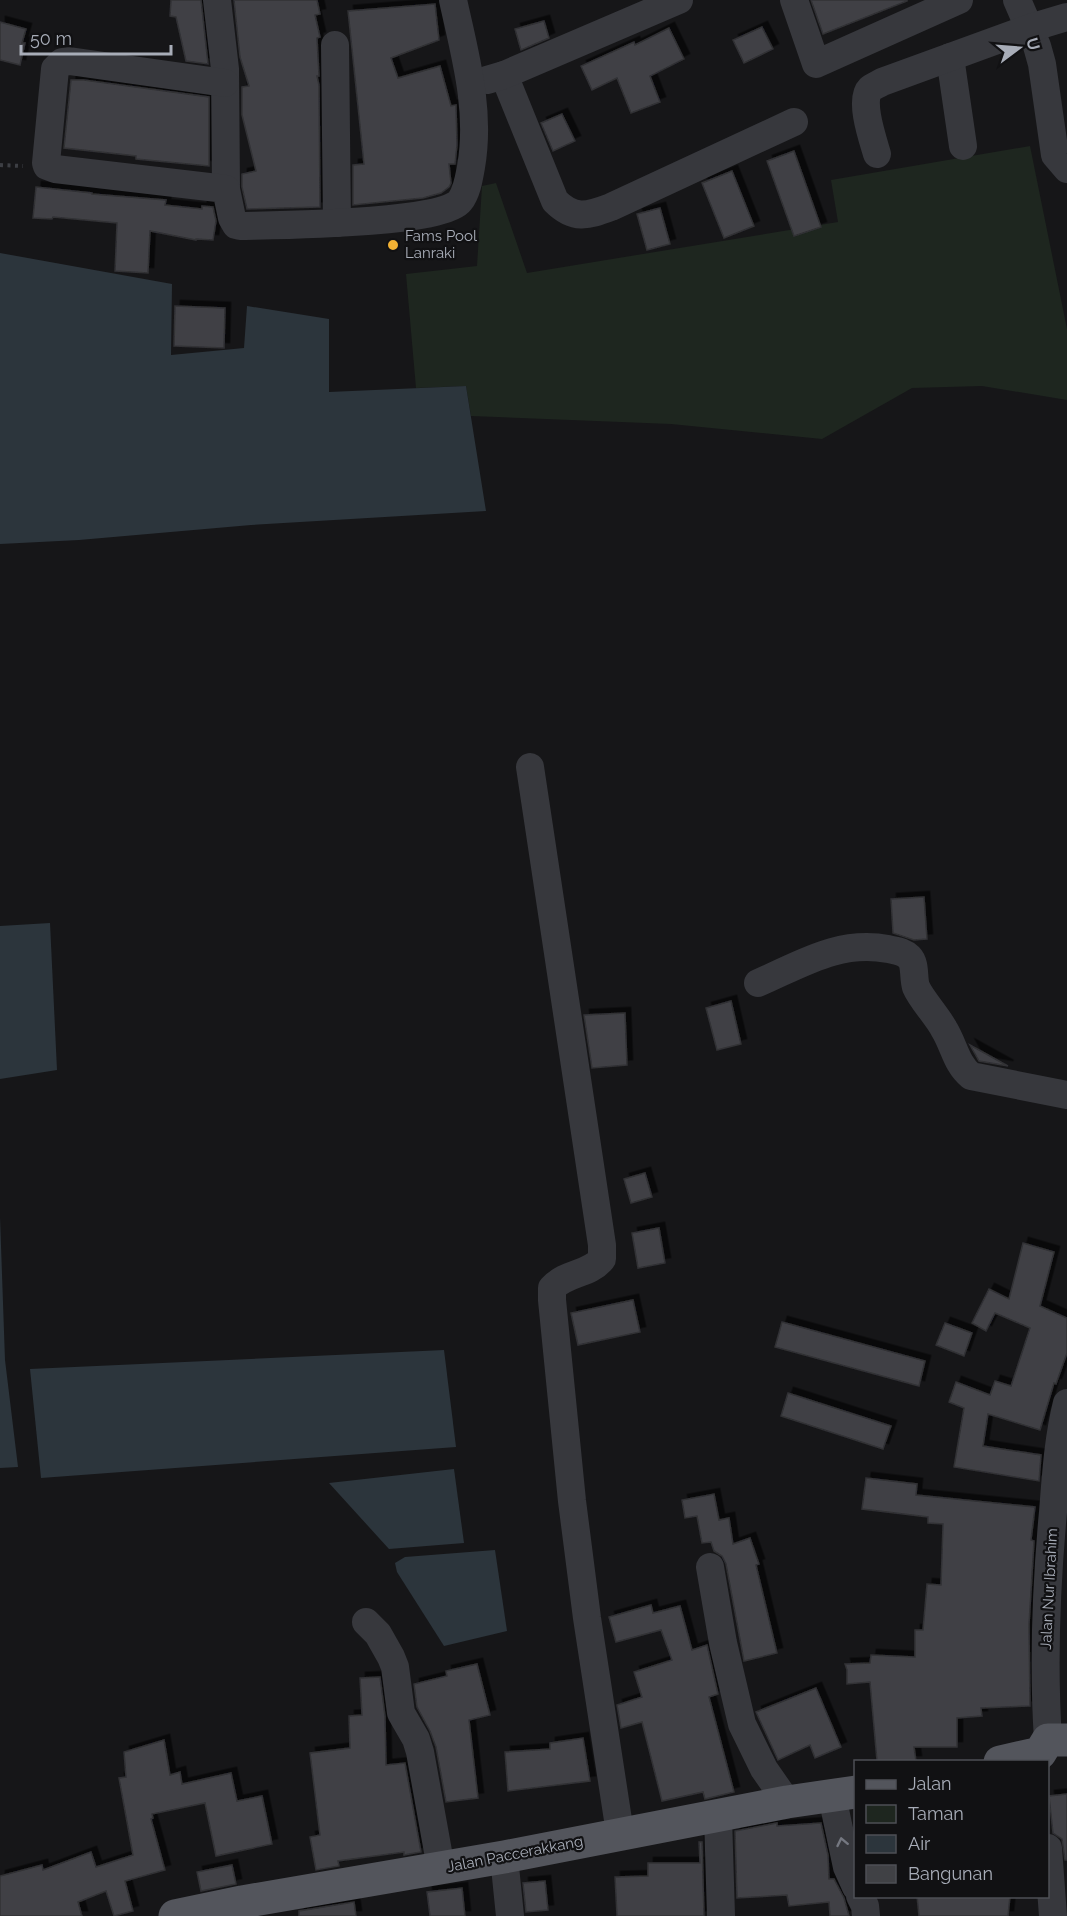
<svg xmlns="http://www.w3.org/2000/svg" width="1067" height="1916" font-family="Raleway,sans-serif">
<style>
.green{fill:#1e261f}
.water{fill:#2c353c}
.building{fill:#404145;stroke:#303034;stroke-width:1.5;filter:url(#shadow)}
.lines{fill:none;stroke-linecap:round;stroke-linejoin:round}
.path{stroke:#3d3f44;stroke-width:4;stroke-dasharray:3 4.5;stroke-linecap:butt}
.minor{stroke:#37383d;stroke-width:28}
.major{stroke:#53555c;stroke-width:33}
.oneway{stroke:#757881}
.poi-dot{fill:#f2b134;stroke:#111113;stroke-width:2}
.labels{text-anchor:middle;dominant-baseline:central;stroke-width:4.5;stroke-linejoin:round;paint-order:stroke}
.poi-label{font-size:15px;fill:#a8adb8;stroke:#111113;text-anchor:start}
.street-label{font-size:15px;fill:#a8adb8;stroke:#111113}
</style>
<defs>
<filter id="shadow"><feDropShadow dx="5.5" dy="-5.5" stdDeviation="0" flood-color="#0009"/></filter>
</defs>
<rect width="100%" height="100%" fill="#161618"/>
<path class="green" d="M1030,146L1067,329V400L982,386L912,388L822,439L671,424L471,416L466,386L416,388L406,274L477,266L482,186L496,183L527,273L838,222L831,180Z"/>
<g class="water">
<path d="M0,253L172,284L171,355L244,348L247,306L329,319V392L466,386L486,511L251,525L79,540L0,544Z"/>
<path d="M50,923L57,1070L0,1079V926Z"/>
<path d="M0,1217L5,1360L18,1467L0,1468Z"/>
<path d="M444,1350L456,1447L41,1478L30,1369Z"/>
<path d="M454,1469L464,1543L389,1549L329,1483Z"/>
<path d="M495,1550L507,1631L444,1646L397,1572L395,1563L405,1557Z"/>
</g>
<g class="building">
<path d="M171,0H201L208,64L186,61L176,17L170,16Z"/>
<path d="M234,0H317L320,14L315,15L320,37L317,38L319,76H317L319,85L320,207L247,209L242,187V174L256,171L242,115V87L249,86L240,57Z"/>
<path d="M811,0H907V1L823,34Z"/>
<path d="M435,4L439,40L391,58L398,78L440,66L451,106L456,105L457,145L455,164H449L451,183L449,187L441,193L423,198L353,205V165L364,164L348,11Z"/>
<path d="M544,21L549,38L521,50L515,29Z"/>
<path d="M0,22L26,29L22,43H25L20,65L0,60Z"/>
<path d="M762,27L773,49L744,63L733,40Z"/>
<path d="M669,28L684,59L650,76L660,102L631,113L617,78L592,90L581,66L634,42L635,45Z"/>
<path d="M71,80H84L209,97V166L136,159V156L64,148Z"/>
<path d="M562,114L575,141L553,151L541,123Z"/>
<path d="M794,151L821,227L794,236L767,161Z"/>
<path d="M732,171L754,226L724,238L702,183Z"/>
<path d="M36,187L92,193V194L166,200L165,205L202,209V206L213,207L216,221L213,240L196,239V240L150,231L148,273L115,271L117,223L53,217L52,219L33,218Z"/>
<path d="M660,208L670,244L647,250L637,214Z"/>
<path d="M175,306L225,308L224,348L174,346Z"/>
<path d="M924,897L927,939L914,940L893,933L891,899Z"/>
<path d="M731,1001L741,1044L717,1050L706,1008Z"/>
<path d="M625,1013L627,1065L592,1068L584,1015Z"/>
<path d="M970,1045L1008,1066L979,1061Z"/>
<path d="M645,1173L652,1197L631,1203L624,1179Z"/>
<path d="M659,1228L665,1263L638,1268L632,1233Z"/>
<path d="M1023,1243L1054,1252L1040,1306L1067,1318V1353L1056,1384L1054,1383L1040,1430L988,1414L983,1446L1041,1455L1039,1481L954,1467L964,1408L949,1402L956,1382L990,1395L995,1381L1011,1386L1030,1328L995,1313L986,1331L972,1323L989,1289L1009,1299Z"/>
<path d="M633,1300L640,1332L578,1345L571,1313Z"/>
<path d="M782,1322L925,1361L919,1386L775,1347Z"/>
<path d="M945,1323L972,1333L964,1356L936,1345Z"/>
<path d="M788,1393L891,1426L883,1449L781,1416Z"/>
<path d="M866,1478L917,1484L916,1495L1035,1507L1031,1540L1034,1541L1029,1625L1030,1706L981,1708L982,1716L957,1718V1747H914L916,1761H877L870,1682L847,1684V1670L845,1664L870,1663L871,1655L915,1657V1630H923L927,1584L941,1585L943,1524L928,1523V1517L862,1509Z"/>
<path d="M714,1494L719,1520L729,1518L733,1544L750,1538L759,1564L756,1565L777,1653L744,1661L726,1564L722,1556L714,1551L711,1542L702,1543L697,1516L685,1518L682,1500Z"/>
<path d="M651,1605L653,1613L680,1606L692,1650L707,1645L718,1694L709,1697L734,1792L705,1799L703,1792L662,1801L642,1722L621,1728L617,1705L642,1697L634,1672L672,1660L661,1630L616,1642L609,1617Z"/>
<path d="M477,1664L490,1715L469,1720L478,1798L446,1802L436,1747L430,1731L417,1707L414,1684L447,1676L446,1671Z"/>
<path d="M380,1677L385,1716L386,1765L405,1763L421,1852L404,1855V1852L338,1861L339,1866L316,1870L310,1837L320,1835L310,1753L350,1748L349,1716L362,1715L360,1678Z"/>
<path d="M816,1688L841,1747L815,1758L810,1745L778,1760L756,1712Z"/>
<path d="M583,1738L590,1781L508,1791L505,1752L550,1749V1743Z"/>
<path d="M164,1740L170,1775L180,1772L182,1784L231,1773L237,1801L262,1796L272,1844L216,1856L205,1803L152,1814L153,1818L151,1819L165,1870L125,1881L133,1911L114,1916L106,1891L78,1902L82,1916H0V1876L42,1865L43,1870L91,1852L96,1867L133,1855L119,1778L126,1777L124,1752Z"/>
<path d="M1067,1794V1860H1065L1062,1839L1053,1833L1049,1796Z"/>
<path d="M777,1823V1826L821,1823L828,1855L829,1879H834L844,1898L849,1916H830L829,1902L789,1906L787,1895L737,1898L735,1831Z"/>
<path d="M699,1842H702L704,1916H617L615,1877L648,1876V1863H700Z"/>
<path d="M232,1865L236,1884L201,1891L197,1872Z"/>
<path d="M545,1881L548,1910L526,1912L523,1883Z"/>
<path d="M462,1888L465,1916H430L427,1892Z"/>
<path d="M917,1896H1010L1008,1916H919Z"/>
<path d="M354,1902L356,1916H299V1911Z"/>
</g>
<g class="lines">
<path class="path" d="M0,165L23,166"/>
<g class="minor">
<path d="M217,0L225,69L226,189"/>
<path d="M794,0L816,64L959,0"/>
<path d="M1017,0L1037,46L1042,64L1055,155L1067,169"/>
<path d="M335,45L337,223"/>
<path d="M950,57L963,146"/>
<path d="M504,75L555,201C574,220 587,216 611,207L794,122"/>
<path d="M487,80L504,75L679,0"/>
<path d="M225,83L69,61L62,62L55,69L46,163L47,166L55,169L226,189L232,218L236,225L240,226C274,225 443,224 460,201C467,192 469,178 471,167C481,110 465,55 453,0"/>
<path d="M877,154C873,140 859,100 870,89C873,86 879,84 882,82L1030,28L1067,17"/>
<path d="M530,767L602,1245V1259C589,1275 567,1272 552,1288V1300L572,1501L587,1618L620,1833"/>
<path d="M758,983C802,964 838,940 888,949C896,951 903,951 909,957C916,964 913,978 916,987C921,999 937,1016 944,1029C954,1045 956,1064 971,1076L1067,1095"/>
<path d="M710,1567L723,1643L742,1724L764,1769L787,1802"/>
<path d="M366,1622L378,1634L391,1657L395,1667L401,1713L416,1739L420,1752L441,1868"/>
<path d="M1048,1740C1043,1663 1046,1588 1053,1512C1056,1475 1058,1439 1067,1403"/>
<path d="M832,1796L847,1867L856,1887"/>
<path d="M718,1817L721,1916"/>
<path d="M1048,1848L1053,1916"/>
<path d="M504,1857L510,1916"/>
<path d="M860,1896L865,1906L866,1916"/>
</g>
<g class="major">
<path d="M1000,1762L1040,1753L1048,1740H1067"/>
<path d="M175,1916L242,1902L504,1857L787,1802L856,1792"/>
</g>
</g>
<defs><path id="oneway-chevron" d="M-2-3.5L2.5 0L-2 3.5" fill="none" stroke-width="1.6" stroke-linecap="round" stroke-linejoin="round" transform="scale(1.5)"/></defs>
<use class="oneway" href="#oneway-chevron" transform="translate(842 1842) rotate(-102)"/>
<circle class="poi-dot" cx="393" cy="245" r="6"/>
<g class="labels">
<g class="poi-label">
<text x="405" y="236">Fams Pool<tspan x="405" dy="17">Lanraki</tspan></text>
</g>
<g class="street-label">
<text transform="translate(1049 1589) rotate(-87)">Jalan Nur Ibrahim</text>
<text transform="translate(515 1854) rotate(-11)">Jalan Paccerakkang</text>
</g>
</g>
<rect x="854" y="1760" width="195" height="138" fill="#111113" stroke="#4d4f55" stroke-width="1.5"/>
<rect x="866" y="1780" width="30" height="9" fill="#53555c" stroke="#4d4f55" stroke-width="1.5"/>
<text x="908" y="1790" font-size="18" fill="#a8adb8">Jalan</text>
<rect x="866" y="1805" width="30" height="18" fill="#1e261f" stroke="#4d4f55" stroke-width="1.5"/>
<text x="908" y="1820" font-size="18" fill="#a8adb8">Taman</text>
<rect x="866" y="1835" width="30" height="18" fill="#2c353c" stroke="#4d4f55" stroke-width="1.5"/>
<text x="908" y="1850" font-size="18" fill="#a8adb8">Air</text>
<rect x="866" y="1865" width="30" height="18" fill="#404145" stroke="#4d4f55" stroke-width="1.5"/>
<text x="908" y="1880" font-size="18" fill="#a8adb8">Bangunan</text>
<g transform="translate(1019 48) rotate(74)" stroke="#111113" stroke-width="4.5" paint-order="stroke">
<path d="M0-4.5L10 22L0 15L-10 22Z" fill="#a8adb8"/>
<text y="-9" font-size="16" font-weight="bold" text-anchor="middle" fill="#a8adb8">U</text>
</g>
<path d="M21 45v9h150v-9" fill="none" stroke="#a8adb8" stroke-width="3"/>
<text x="30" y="45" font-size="18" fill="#a8adb8" stroke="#111113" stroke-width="4.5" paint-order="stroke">50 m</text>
</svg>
